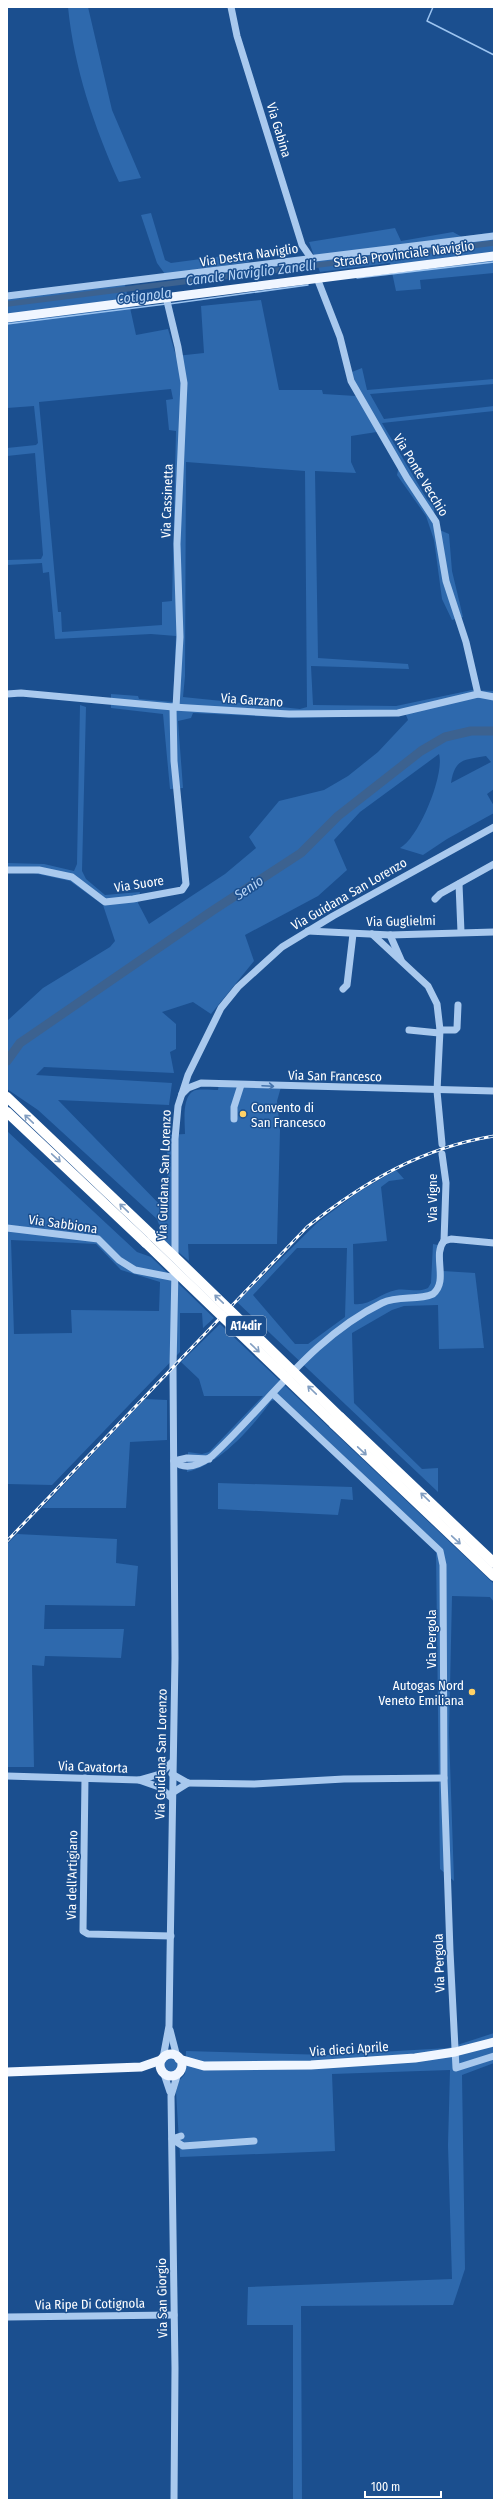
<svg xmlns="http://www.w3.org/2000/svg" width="501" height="2507" font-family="'Fira Sans Condensed',sans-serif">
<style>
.green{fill:#2e69ad;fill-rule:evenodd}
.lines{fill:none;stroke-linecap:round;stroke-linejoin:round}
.stream{stroke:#9cc4f0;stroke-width:1.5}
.canal{stroke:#3c6290;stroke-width:5.5}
.river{stroke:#3c6290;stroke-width:9}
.minor{stroke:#a9c9ee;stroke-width:7}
.major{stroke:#f0f6ff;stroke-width:9}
.highway{stroke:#fff;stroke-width:10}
.rail-casing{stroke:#fff;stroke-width:3}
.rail{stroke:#1b4f8f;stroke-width:1.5;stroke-dasharray:4.5;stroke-linecap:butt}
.highway-bridge{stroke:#fff;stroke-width:10}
.oneway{stroke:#4674ac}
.oneway2{stroke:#829ec1}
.poi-dot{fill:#ffd166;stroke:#1b4f8f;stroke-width:1.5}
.labels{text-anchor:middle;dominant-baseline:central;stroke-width:3;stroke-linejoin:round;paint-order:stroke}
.shield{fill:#1b4f8f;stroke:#bbcadd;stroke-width:1}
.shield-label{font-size:12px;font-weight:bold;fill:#fff}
.street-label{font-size:13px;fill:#fff;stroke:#1b4f8f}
.poi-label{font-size:13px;fill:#fff;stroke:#1b4f8f;text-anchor:start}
.water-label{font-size:14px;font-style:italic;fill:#b5d3f5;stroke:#1b4f8f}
</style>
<rect width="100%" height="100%" fill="#1b4f8f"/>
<g class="green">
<path d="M68,7H88L112,110L141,178L119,182C94,126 74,68 68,7Z"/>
<path d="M151,213L165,260L171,263L246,253L249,262L165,274L157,263L141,215Z"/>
<path d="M395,228L401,241L453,232L462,237L494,232V273L420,280L421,289L396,291L390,263L320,272L309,242Z"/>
<path d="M124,280L136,335L168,329L176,356L204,353L201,306L261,300L279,390H322L323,394L356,396L352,372L362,368L367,390L494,379V384L370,394L384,419L494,406V411L382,423L427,499L434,506L435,528L449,534L452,571L463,617L452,620L442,599L434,540L426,516L397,475L400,461L383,431L351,436V462L356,473L315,471L318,658L408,664L409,669L311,666L313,705L396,706L472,690L494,691V789L487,794L494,806V813L447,839L423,855L400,848C419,838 445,774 439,754L360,812L334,840L347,870L318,896L245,935L254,961L211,1014L193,1002L162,1012L176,1024V1049L170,1052L174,1073L44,1067L36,1075L172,1083L169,1105L58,1100L164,1209L168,1207L167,1135L185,1134C185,1123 181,1094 196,1090C203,1089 212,1090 218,1090L219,1084L281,1087L277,1101L280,1130L277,1244H188L189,1261L165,1241L157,1219L38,1110L7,1089V1021L43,988L110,947L115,941L103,905L70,881L24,871H7V863L44,864L74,871L77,864L80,705L86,707L82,871L86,879L105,895L140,892L138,903L149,924L225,874L256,848L249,837L279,801L324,790L348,776L378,752L408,720L406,715L294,718L193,713L191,718L178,721L183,788L170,789L163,714L111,708V694L138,696L139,699L173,702L176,636L151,634L55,639L49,572L43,573L42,563L7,565V560L41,559L43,555L35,453L7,456V448L36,445L38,443L34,406L7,408V293ZM171,389L173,399L166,400L169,430L176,431L172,601L162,602V625L62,632L61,612H58L39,402ZM186,462L305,471L307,707L300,709L183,697L185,676ZM486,756L491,762L451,783C455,758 464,760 486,756Z"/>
<path d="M7,1131L137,1252L151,1257L214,1318L203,1328L202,1313H180V1352L52,1485L7,1484ZM11,1240L96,1244L121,1270L160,1282L159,1311L71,1310L72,1333L14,1334Z"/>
<path d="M396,1170L404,1179L389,1181L381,1187L387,1241L353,1244L354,1304C370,1306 380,1293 396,1290C406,1288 419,1293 428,1288L431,1283L433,1244L443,1246V1271L475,1273L484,1348L439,1349L438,1305L404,1306L392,1310L352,1333L354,1403L422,1469L438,1468V1492L237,1302L318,1222L357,1193ZM297,1248H347L345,1317L308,1344H295L253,1295Z"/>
<path d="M220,1324L494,1584V1602L490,1597L452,1596L449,1733L454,1881L440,1869L436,1552L275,1400L271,1401C252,1428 219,1465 187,1472L188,1452L202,1454L209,1452L263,1396H204L199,1379L181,1362Z"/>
<path d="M145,1399L167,1400V1440L130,1442L126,1508H42Z"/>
<path d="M218,1483L352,1487L353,1500L341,1499L338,1515L218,1509Z"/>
<path d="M17,1534L117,1539L116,1563L138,1566L135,1606L45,1605L44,1629H124L121,1658L45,1656L44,1666L32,1665L34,1767H7V1544Z"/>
<path d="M494,2033V2063L462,2075L465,2269L453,2305L301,2306L302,2500H293V2325H247L248,2287L452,2279L448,2145L450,2070L332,2074L335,2151L180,2157L176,2092L179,2081L185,2074L186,2051L329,2055L448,2048Z"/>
<circle cx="171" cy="2065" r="7"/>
</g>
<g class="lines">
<g class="stream">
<path d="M433,7L427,21L494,55"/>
<path d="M357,278L494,262"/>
<path d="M169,304L308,285"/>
<path d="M7,324L166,304"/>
</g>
<path class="canal" d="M7,304L494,243"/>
<path class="river" d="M7,1061L20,1043L212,911L301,853L338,816L421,751L445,737L471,731H494"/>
<g class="minor">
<path d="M231,7L237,36L302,245L311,258"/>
<path d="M317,278L340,337L351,381L407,478L436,522L446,581L466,642L478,694"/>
<path d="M7,296L494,236"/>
<path d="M166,297L178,347L184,383L177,544L180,637L176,707"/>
<path d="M7,694L21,693L173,707L289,714L398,713L478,694L494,697"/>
<path d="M7,870H39L72,877L105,902L133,899L182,890L186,884L174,761L173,707"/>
<path d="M459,884L461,932"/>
<path d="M435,899L440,894L494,864"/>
<path d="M308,931L390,935L494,932"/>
<path d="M372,934L428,986L437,1004L440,1030L437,1091L442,1144"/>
<path d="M390,935L401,960"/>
<path d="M343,989L347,985L353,934"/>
<path d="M409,1030L439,1033"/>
<path d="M440,1030H455L457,1028L458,1005"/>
<path d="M182,1094L188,1088L201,1083L494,1091"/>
<path d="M234,1119V1107L241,1085"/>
<path d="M442,1154L446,1183L444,1241"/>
<path d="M7,1228L98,1239L119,1260L135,1270L176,1278"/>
<path d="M444,1241L451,1239L494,1243"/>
<path d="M175,1258V1139L178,1106L188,1075L221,1008L238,987L282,947L333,916L494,827"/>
<path d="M273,1394L440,1551L443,1565L444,1778L450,1951L456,2068L494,2056"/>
<path d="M174,1461C186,1472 201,1464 212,1456C268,1404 312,1337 382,1303C399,1295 417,1301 433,1294C449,1281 432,1255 444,1241"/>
<path d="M174,1461L187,1458L209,1459"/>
<path d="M172,1774L188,1783L254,1784L344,1779L444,1778"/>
<path d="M7,1776L139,1780L160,1774L172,1762"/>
<path d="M85,1778L83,1931L88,1934L171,1936"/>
<path d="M139,1780L159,1787L172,1798"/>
<path d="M172,1793L188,1783"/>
<path d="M170,2030L177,2057"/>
<path d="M163,2058L169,2026L170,1957L175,1658L173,1367L175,1270"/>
<path d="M164,2074L170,2092"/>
<path d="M181,2136L172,2139L183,2146L254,2141"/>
<path d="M7,2317L174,2315"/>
<path d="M174,2500L175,2368L171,2096L178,2073"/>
</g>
<g class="major">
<path d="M7,318L494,256"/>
<circle cx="171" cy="2065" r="11"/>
<path d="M179,2059L204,2066L311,2065L415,2058L455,2052L494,2042"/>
<path d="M7,2072L141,2067L161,2060"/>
</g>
<g class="highway">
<path d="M7,1097L152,1235"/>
<path d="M7,1112L146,1243"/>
<path d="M340,1417L494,1563"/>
<path d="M334,1424L494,1576"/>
</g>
<defs>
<path id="rail" d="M7,1541L307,1227C364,1182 421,1148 494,1136"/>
</defs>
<use href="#rail" class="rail-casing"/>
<use href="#rail" class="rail"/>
<g class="highway-bridge">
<path d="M152,1235L340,1417"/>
<path d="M146,1243L334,1424"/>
</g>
</g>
<defs><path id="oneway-shaft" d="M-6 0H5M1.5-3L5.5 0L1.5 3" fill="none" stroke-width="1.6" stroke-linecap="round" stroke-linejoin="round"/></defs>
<use class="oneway" href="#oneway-shaft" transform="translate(268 1086) rotate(3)"/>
<g class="oneway2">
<use href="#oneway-shaft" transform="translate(29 1119) rotate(-136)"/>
<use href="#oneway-shaft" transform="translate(56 1158) rotate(43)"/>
<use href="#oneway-shaft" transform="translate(124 1208) rotate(-136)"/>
<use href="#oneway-shaft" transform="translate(219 1299) rotate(-136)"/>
<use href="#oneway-shaft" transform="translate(255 1348) rotate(44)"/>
<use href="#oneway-shaft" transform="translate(312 1390) rotate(-136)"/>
<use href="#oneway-shaft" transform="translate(362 1451) rotate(43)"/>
<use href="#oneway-shaft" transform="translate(425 1497) rotate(-136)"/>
<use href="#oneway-shaft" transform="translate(456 1540) rotate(43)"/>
</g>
<g class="poi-dot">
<circle cx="243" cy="1114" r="4"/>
<circle cx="472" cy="1692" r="4"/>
</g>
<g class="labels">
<rect class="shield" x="226" y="1316" width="40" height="20" rx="3"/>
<g class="shield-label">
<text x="246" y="1326">A14dir</text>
</g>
<g class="street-label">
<text transform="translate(279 130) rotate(73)">Via Gabina</text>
<text transform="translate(404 254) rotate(-7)">Strada Provinciale Naviglio</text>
<text transform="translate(249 255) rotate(-8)">Via Destra Naviglio</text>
<text transform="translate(421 475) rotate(59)">Via Ponte Vecchio</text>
<text transform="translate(167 501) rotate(-88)">Via Cassinetta</text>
<text transform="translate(252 700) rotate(4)">Via Garzano</text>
<text transform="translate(139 884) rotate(-9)">Via Suore</text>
<text transform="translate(349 894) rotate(-30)">Via Guidana San Lorenzo</text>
<text transform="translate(401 921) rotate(-1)">Via Guglielmi</text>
<text transform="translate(335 1076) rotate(1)">Via San Francesco</text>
<text transform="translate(164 1175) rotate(-88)">Via Guidana San Lorenzo</text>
<text transform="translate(432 1198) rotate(-90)">Via Vigne</text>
<text transform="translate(63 1224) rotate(8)">Via Sabbiona</text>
<text transform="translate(431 1639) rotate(-90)">Via Pergola</text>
<text transform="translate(161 1754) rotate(-89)">Via Guidana San Lorenzo</text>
<text transform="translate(93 1767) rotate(2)">Via Cavatorta</text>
<text transform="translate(72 1875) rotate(-89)">Via dell'Artigiano</text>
<text transform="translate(439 1963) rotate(-92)">Via Pergola</text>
<text transform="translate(349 2049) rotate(-4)">Via dieci Aprile</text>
<text transform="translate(162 2298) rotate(-91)">Via San Giorgio</text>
<text transform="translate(90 2304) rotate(-1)">Via Ripe Di Cotignola</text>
</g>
<g class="poi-label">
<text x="251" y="1107">Convento di<tspan x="251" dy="15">San Francesco</tspan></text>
<text x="464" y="1685" text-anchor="end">Autogas Nord<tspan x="464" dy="15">Veneto Emiliana</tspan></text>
</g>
<g class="water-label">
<text transform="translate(251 273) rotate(-7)">Canale Naviglio Zanelli</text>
<text transform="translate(144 296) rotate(-7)">Cotignola</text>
<text transform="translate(249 888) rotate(-34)">Senio</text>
</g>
</g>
<rect width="501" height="2507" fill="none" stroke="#ffffff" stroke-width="16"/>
<path d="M365 2491v6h76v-6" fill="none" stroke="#ffffff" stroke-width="2"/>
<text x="371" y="2491" font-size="12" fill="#ffffff" stroke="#1b4f8f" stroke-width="3" paint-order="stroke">100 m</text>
</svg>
